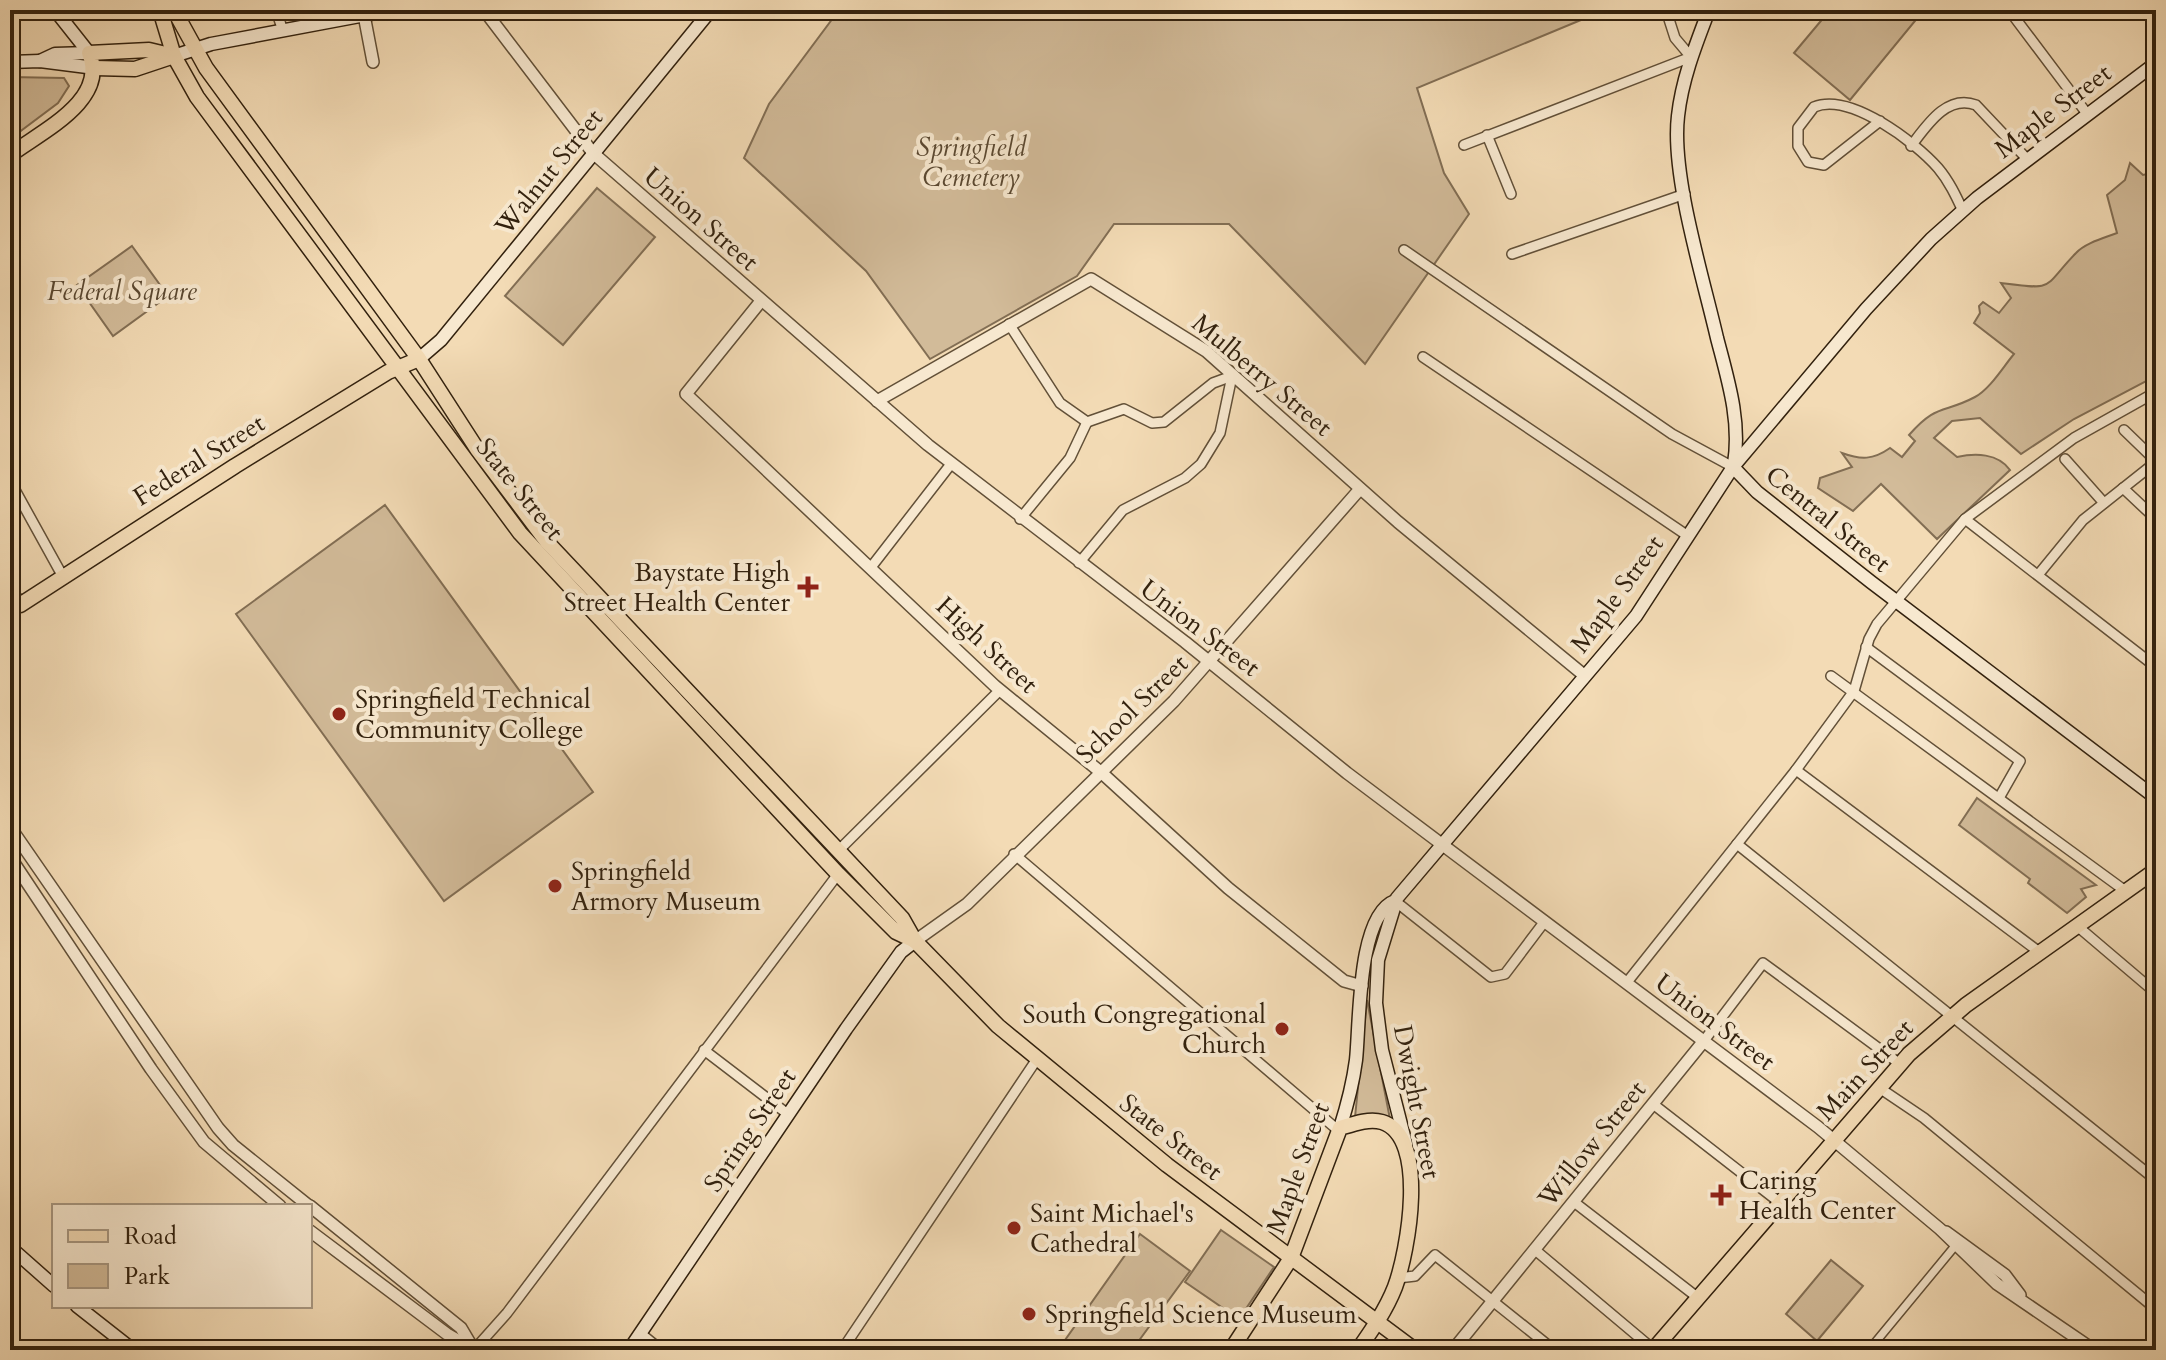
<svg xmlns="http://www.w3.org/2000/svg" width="2166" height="1360" font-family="Cardo,serif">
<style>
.green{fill:#d2bb99;stroke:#826e54;stroke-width:2}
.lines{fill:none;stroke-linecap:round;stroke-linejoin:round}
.pedestrian-casing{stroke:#625038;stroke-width:10}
.minor-casing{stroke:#625038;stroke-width:12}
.tertiary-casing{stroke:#625038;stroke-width:14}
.secondary-casing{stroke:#32210e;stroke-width:15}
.primary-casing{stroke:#32210e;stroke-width:17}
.pedestrian{stroke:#f7e8cf;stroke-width:7}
.minor{stroke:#f7e8cf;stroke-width:9}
.tertiary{stroke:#f7e8cf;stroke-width:11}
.secondary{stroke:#f7e8cf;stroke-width:12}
.primary{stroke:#f3dbb5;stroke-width:14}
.poi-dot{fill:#8f2418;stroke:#f7e8cf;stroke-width:3}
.labels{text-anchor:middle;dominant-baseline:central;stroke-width:8;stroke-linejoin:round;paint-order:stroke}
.street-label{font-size:26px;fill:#32210e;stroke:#f7e8cf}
.park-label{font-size:26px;font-style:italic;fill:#5a4831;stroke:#f7e8cf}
.poi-label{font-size:26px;fill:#32210e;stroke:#f7e8cf;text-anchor:start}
</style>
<rect width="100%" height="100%" fill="#f3dbb5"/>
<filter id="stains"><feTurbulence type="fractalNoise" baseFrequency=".0025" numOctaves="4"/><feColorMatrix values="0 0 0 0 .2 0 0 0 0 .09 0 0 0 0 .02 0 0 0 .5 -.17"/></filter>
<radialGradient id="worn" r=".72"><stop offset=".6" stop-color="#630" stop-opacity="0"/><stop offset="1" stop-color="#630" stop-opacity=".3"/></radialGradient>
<g class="green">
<path d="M839,10H1605L1417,88L1444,173L1469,214L1365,364L1229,224H1114L1077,276L930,359L866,271L744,158L769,104Z"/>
<path d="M1830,10H1924L1850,100L1794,53Z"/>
<path d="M10,77L64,78L69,86L58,103L10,139Z"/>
<path d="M2130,163L2143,175L2156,172V376L2074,419L2021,454L1980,418L1952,421L1934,438L1957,457C1975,453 1998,453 2010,470L1937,539L1881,484L1853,511L1818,488L1820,478L1852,467L1842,453C1861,460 1873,460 1890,448L1902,457L1915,441L1909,435C1937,403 1943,414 1975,397C1990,389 2003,367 2014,354L1974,323L1980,313L1979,306L1983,302L1999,313L2011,298L2001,283C2057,290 2041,289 2076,253C2085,243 2104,238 2117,233L2107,195L2125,180Z"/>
<path d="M597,188L655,237L563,345L505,296Z"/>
<path d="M132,246L168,296L113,336L77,285Z"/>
<path d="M385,505L593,792L444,901L236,614Z"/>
<path d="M1977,798L2096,885L2081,889L2086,897L2067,913L2028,883L2030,879L1959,825Z"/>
<path d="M1367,1000L1390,1119L1355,1117Z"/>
<path d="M1221,1230L1274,1267L1239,1319L1185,1282Z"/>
<path d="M1140,1234L1190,1271L1132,1350H1058Z"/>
<path d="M1831,1260L1863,1286L1817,1341L1786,1314Z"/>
</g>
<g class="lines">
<defs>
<path id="pedestrian" d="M1869,1350L1955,1246"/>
<g id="minor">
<path d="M276,10L283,31"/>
<path d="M2009,10L2088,115"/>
<path d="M1880,121L1824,165L1808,162L1798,146V128L1814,107C1850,92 1915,142 1938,168C1949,181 1956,196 1963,211"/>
<path d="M1487,135L1511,194"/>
<path d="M1464,145L1691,57L1675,38L1666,10"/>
<path d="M1911,146C1927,125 1947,94 1976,105L2028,160"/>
<path d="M1404,250L1672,434L1733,467"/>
<path d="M1512,254L1685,194"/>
<path d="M1009,324L1060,403L1087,422L1124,409L1152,423L1164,422L1213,383L1232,376"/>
<path d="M1423,357L1688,536"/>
<path d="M2124,430L2156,461"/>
<path d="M2065,459L2104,503"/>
<path d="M10,481L62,575"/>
<path d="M2123,488L2156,519"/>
<path d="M1020,519L1070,458L1087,422"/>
<path d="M1965,519L2156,667"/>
<path d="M1079,563L1123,510L1185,478L1201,464L1220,433L1232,376"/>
<path d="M872,566L951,464"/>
<path d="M2038,575L2083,520L2156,462"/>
<path d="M1866,647L2020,761L1999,798"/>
<path d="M1831,676L2124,890"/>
<path d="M1796,770L2038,951"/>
<path d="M1737,844L2156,1180"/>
<path d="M838,851L1000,690"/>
<path d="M1014,854L1339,1131"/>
<path d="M1395,901L1491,977L1505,974L1545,921"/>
<path d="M2076,925L2156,993"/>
<path d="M1628,981L1796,770L1854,691L1869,639L1877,624L1965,519L2074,438L2156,392"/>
<path d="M1703,1042L1763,963L1900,1064"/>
<path d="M704,1050L789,1115"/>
<path d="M1878,1087L1924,1118L2156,1309"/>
<path d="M1653,1104L1779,1202"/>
<path d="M1574,1202L1697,1297"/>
<path d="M1534,1249L1653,1349"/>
<path d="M1398,1278L1415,1276L1435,1255L1554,1350"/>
<path d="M640,1333L661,1350"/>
<path d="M474,1350L507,1313L838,874"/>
<path d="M842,1350L1037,1059"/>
</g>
<g id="tertiary">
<path d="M484,10L593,153L928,445L1185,642L1347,773L1818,1127L1940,1229L1997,1284L2094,1350"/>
<path d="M364,15L373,62"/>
<path d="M761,301L686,394L995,686L1103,774L1228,888L1344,981L1362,986"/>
<path d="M877,401L1091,279L1206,351L1398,522L1585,676"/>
<path d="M10,827L218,1128L233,1145L309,1206"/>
<path d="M10,857L151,1069L204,1142L280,1206"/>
<path d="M915,941L967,904L1174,701L1360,489"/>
<path d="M310,1206L461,1328L474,1350"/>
<path d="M310,1231L447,1334L471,1348"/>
<path d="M1946,1232L2005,1275L2020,1295"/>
<path d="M1453,1350L1703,1042"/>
</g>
<g id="secondary">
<path d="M55,10L89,53"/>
<path d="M1709,10C1696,44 1682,79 1678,116C1671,175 1703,277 1717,338C1728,380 1741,421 1734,464"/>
<path d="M174,56L211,44L392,10"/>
<path d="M40,61L55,54L89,53"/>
<path d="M10,62L40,61L95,68"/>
<path d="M419,359L441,340L711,10"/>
<path d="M1733,467L1757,492L1871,582L2156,798"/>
<path d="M1340,1128C1347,1106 1353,1083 1356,1060C1360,1024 1357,915 1395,901"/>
<path d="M1406,1144L1382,1050L1376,1003L1378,960L1397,898L1636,616L1733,467L1866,309L1931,239L1977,198L2156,63"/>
<path d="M10,1247L54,1286"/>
<path d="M77,1306L133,1350"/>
<path d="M629,1350L846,1029L901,952L915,941"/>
</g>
<g id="primary">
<path d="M160,10L174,56L197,97L520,533L838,874L896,932L915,941"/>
<path d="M174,10L206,68L419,359L477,449L547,542L902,918L915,941L998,1026L1167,1165L1415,1350"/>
<path d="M95,68L135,69L174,56"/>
<path d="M10,155C42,131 109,100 89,53L149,50L174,56"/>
<path d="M10,593L20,605L235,466L388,372L419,359"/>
<path d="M1231,1350L1291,1258L1340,1128C1353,1124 1369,1118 1382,1122C1429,1137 1408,1252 1395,1287C1386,1310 1372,1330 1358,1350"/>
<path d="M1653,1350L1909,1054L1966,1005L2156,870"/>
</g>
</defs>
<use href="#pedestrian" class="pedestrian-casing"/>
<use href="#minor" class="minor-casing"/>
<use href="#tertiary" class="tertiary-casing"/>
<use href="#secondary" class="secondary-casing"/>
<use href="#primary" class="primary-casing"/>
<use href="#pedestrian" class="pedestrian"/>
<use href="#minor" class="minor"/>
<use href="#tertiary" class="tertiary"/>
<use href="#secondary" class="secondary"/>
<use href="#primary" class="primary"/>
</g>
<g class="poi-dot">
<path d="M804 575h8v8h8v8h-8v8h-8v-8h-8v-8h8z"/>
<circle cx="339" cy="714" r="8"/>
<circle cx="555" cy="886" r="8"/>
<circle cx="1282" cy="1029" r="8"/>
<path d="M1717 1183h8v8h8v8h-8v8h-8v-8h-8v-8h8z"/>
<circle cx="1014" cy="1228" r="8"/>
<circle cx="1029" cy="1314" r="8"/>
</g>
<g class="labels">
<g class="street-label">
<text transform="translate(2053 111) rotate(-37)">Maple Street</text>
<text transform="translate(549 172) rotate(-51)">Walnut Street</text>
<text transform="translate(701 219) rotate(41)">Union Street</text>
<text transform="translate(1262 375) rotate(40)">Mulberry Street</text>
<text transform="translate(199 460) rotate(-32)">Federal Street</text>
<text transform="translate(520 489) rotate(51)">State Street</text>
<text transform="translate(1828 519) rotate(39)">Central Street</text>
<text transform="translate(1617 594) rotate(-54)">Maple Street</text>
<text transform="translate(1200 628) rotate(37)">Union Street</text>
<text transform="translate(987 645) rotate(43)">High Street</text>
<text transform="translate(1132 709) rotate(-44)">School Street</text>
<text transform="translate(1715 1022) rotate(37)">Union Street</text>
<text transform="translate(1865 1070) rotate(-47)">Main Street</text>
<text transform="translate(1417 1102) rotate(79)">Dwight Street</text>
<text transform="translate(750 1130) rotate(-56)">Spring Street</text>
<text transform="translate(1171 1137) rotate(38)">State Street</text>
<text transform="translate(1592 1144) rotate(-51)">Willow Street</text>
<text transform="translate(1298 1168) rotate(-70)">Maple Street</text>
</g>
<g class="park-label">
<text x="971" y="147">Springfield<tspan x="971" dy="30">Cemetery</tspan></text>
<text x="122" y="291">Federal Square</text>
</g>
<g class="poi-label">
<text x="790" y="572" text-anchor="end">Baystate High<tspan x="790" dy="30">Street Health Center</tspan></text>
<text x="355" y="699">Springfield Technical<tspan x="355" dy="30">Community College</tspan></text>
<text x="571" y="871">Springfield<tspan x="571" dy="30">Armory Museum</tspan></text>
<text x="1266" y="1014" text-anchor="end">South Congregational<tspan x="1266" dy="30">Church</tspan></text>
<text x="1739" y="1180">Caring<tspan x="1739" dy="30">Health Center</tspan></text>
<text x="1030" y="1213">Saint Michael's<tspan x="1030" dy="30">Cathedral</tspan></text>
<text x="1045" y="1314">Springfield Science Museum</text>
</g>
</g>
<rect width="2166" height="1360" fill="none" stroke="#f3dbb5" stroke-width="40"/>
<rect x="12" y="12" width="2142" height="1336" fill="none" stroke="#32210e" stroke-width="4"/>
<rect x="20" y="20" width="2126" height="1320" fill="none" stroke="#32210e" stroke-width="2"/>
<rect x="52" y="1204" width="260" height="104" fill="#f7e8cf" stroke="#a89882" stroke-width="2"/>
<rect x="68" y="1230" width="40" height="12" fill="#f3dbb5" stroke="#a89882" stroke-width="2"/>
<text x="124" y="1244" font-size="24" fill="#32210e">Road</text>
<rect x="68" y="1264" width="40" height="24" fill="#d2bb99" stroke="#a89882" stroke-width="2"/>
<text x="124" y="1284" font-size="24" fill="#32210e">Park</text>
<rect width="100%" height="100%" filter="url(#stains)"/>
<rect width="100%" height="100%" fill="url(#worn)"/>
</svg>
